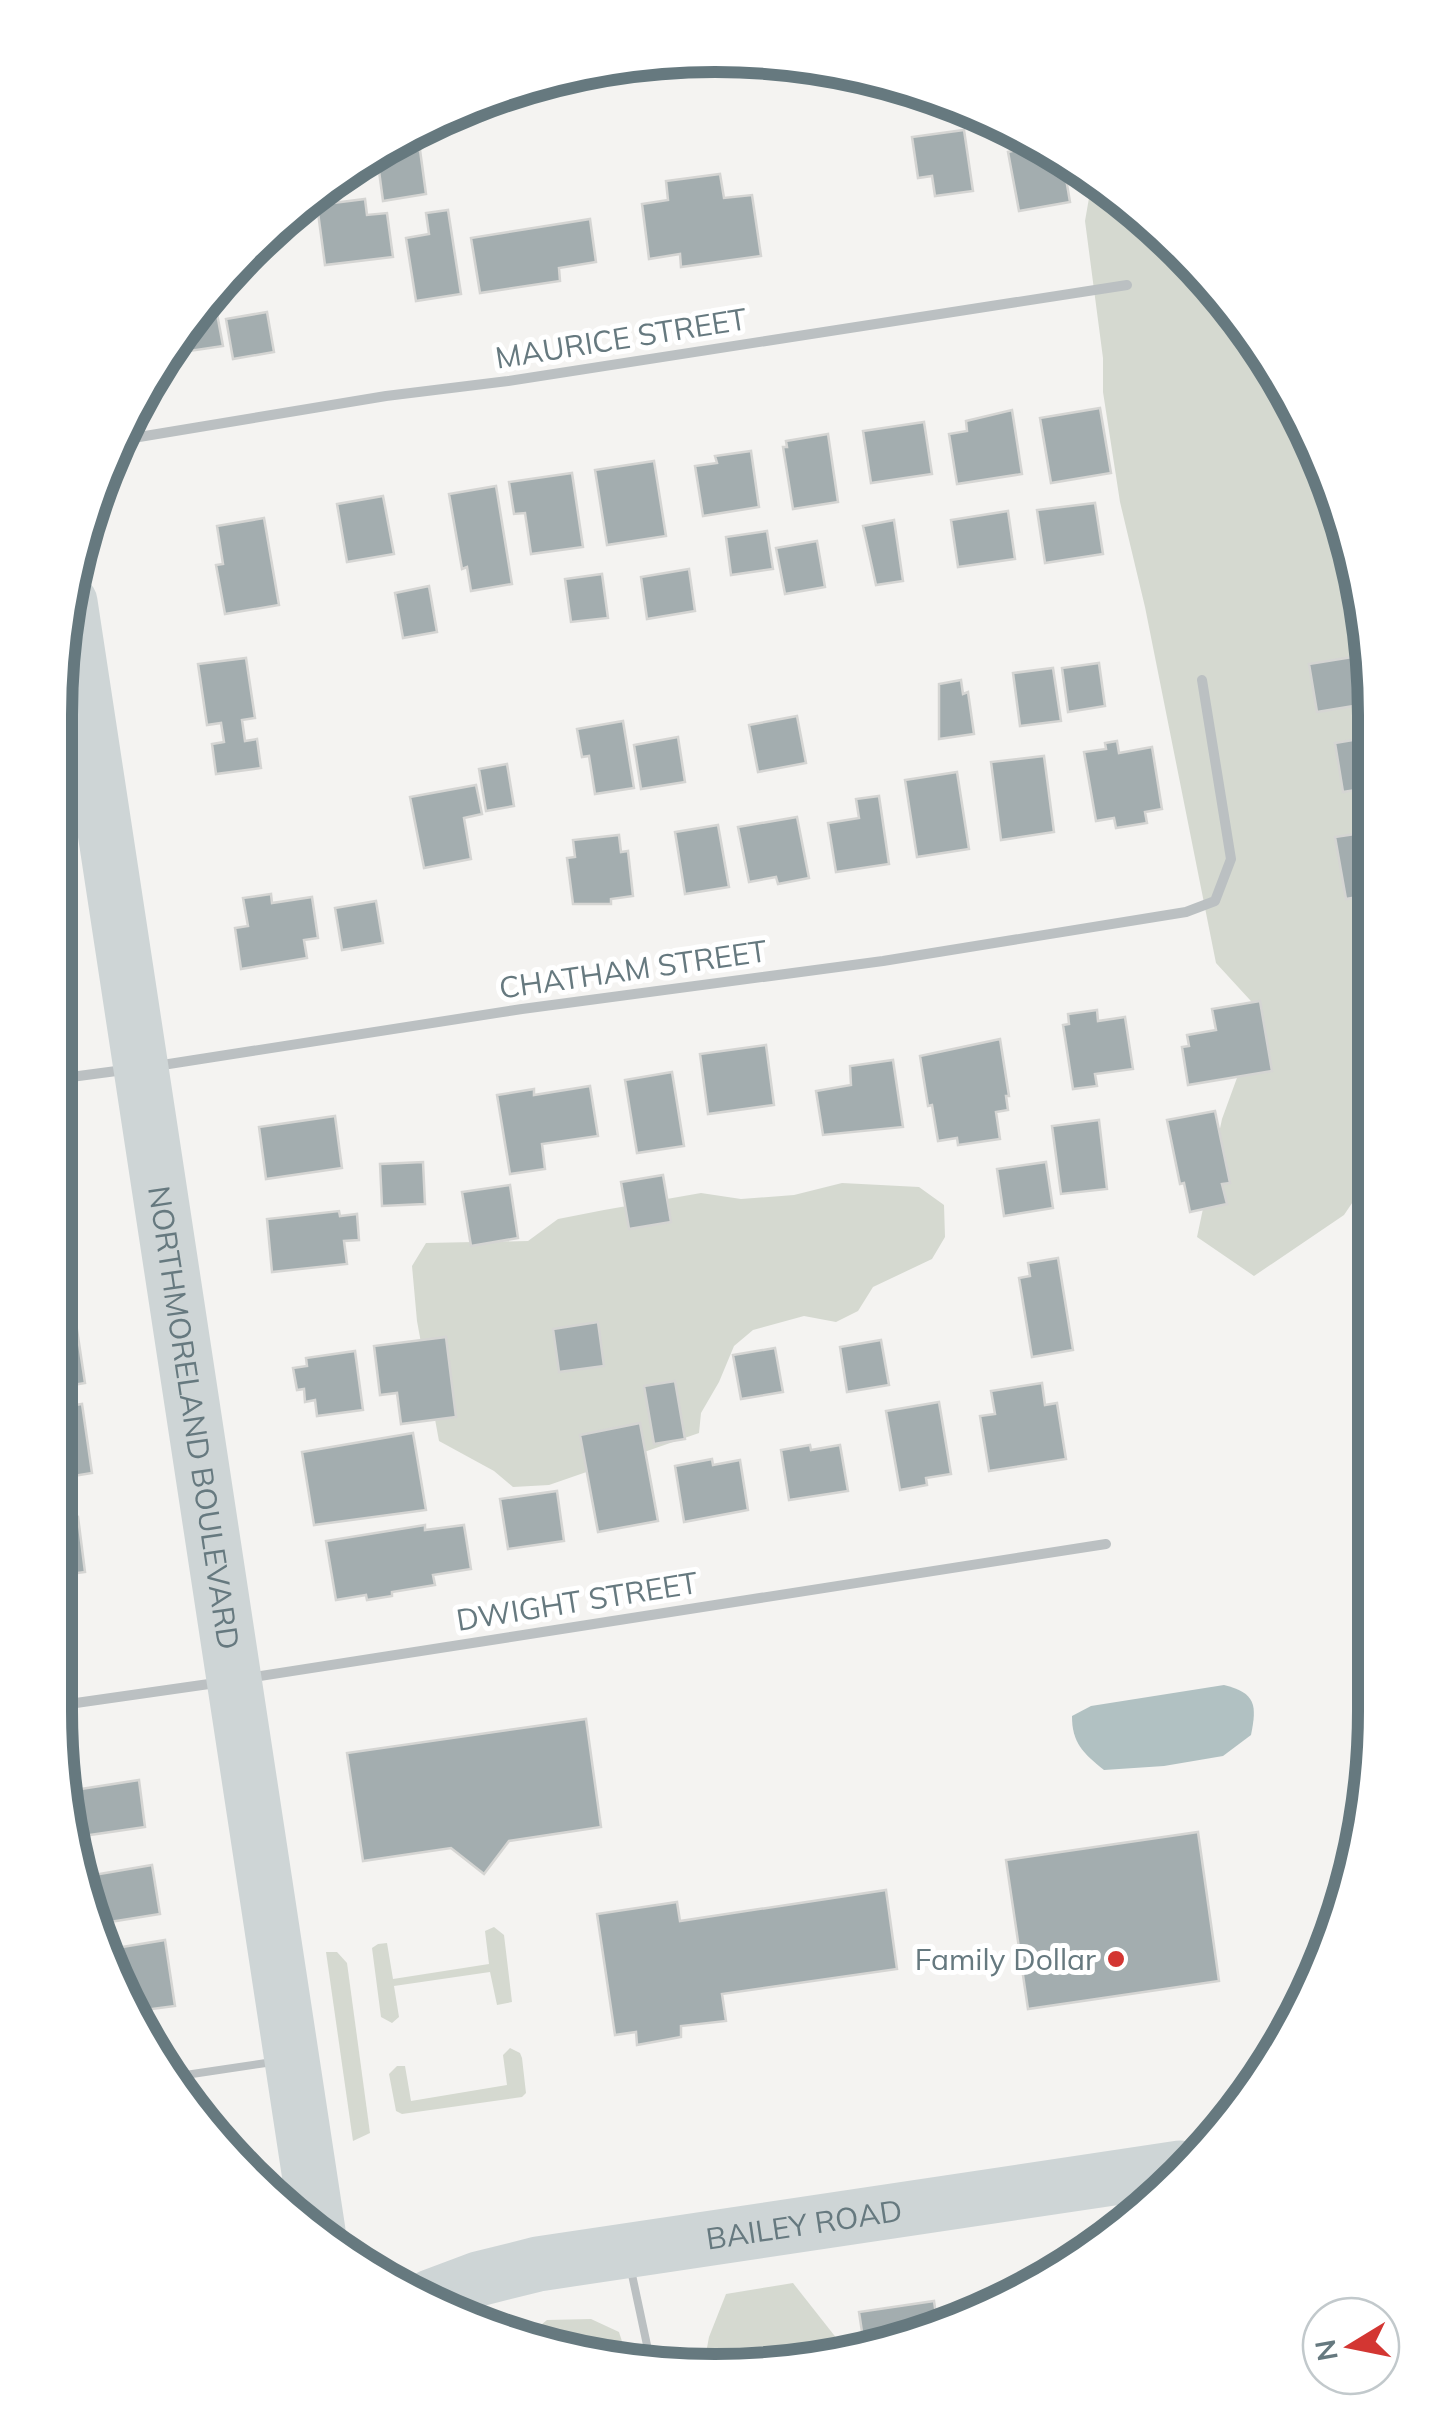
<svg xmlns="http://www.w3.org/2000/svg" width="1431" height="2426" font-family="Mulish,sans-serif">
<style>
.green{fill:#d5d9d0}
.water{fill:#b1c1c2}
.building{fill:#a3adaf;stroke:#d5d5d3;stroke-width:2.5}
.lines{fill:none;stroke-linecap:round;stroke-linejoin:round}
.lane{stroke:#bbc0c2;stroke-width:8}
.street{stroke:#bbc0c2;stroke-width:10}
.secondary{stroke:#ced5d6;stroke-width:55}
.poi-dot{fill:#d33632;stroke:#fff;stroke-width:4}
.labels{text-anchor:middle;dominant-baseline:central;stroke-width:10;stroke-linejoin:round;paint-order:stroke}
.street-label{font-size:30px;fill:#66797f;stroke:#fff}
.poi-label{font-size:30px;fill:#66797f;stroke:#fff;text-anchor:end}
.rim{fill:none;stroke:#66797f;stroke-width:12}
</style>
<rect width="100%" height="100%" fill="#f4f3f1"/>
<g class="green">
<path d="M1093,175L1183,249L1287,385L1341,504L1375,672V1169L1344,1215L1254,1276L1197,1237L1222,1119L1261,1012L1216,963L1145,607L1120,502L1103,392V358L1085,221Z"/>
<path d="M842,1183L919,1187L944,1205L945,1237L932,1259L873,1287L858,1311L836,1322L804,1316L753,1330L734,1346L719,1382L701,1413L699,1433L549,1485L513,1487L494,1471L439,1441L417,1321L412,1266L426,1243L528,1241L558,1219L604,1210L701,1193L741,1199L794,1195Z"/>
<path d="M494,1927L504,1935L512,2002L497,2005L490,1972L394,1986L399,2017L392,2023L381,2017L372,1948L378,1944L387,1943L393,1979L489,1964L485,1931Z"/>
<path d="M326,1952H337L347,1963L370,2133L353,2141Z"/>
<path d="M510,2048L520,2053L522,2058L526,2093L522,2097L402,2114L396,2111L389,2074L397,2066H405L411,2101L507,2085L503,2055Z"/>
<path d="M793,2283L845,2349L758,2370L704,2364L709,2337L726,2294Z"/>
<path d="M591,2319L619,2332L627,2357L544,2348L524,2339L547,2320Z"/>
</g>
<path class="water" d="M1224,1685C1256,1693 1257,1705 1251,1735L1223,1756L1164,1766L1104,1770C1083,1753 1072,1743 1072,1716L1091,1706Z"/>
<g class="building">
<path d="M573,72L576,91L534,97L532,84Z"/>
<path d="M964,130L973,191L935,196L932,176L918,178L912,137Z"/>
<path d="M1019,132L1062,155L1070,202L1019,211L1008,152L1012,151L1009,134Z"/>
<path d="M420,150L426,194L383,201L377,156Z"/>
<path d="M720,174L724,198L752,195L761,256L681,267L680,254L649,259L642,204L668,200L666,181Z"/>
<path d="M365,199L367,215L387,213L393,257L325,265L317,205Z"/>
<path d="M448,210L461,294L416,301L406,238L429,234L426,213Z"/>
<path d="M590,219L596,262L559,268L560,281L480,293L471,238Z"/>
<path d="M213,292L223,346L163,355L166,349Z"/>
<path d="M267,312L274,352L233,359L226,319Z"/>
<path d="M1100,408L1111,473L1051,483L1040,418Z"/>
<path d="M1012,410L1022,474L957,484L949,434L967,431L966,421Z"/>
<path d="M924,422L932,474L871,483L863,431Z"/>
<path d="M828,434L838,502L793,509L783,447H787L786,441Z"/>
<path d="M751,451L759,507L703,516L695,466L717,463L715,456Z"/>
<path d="M654,461L666,536L607,545L595,470Z"/>
<path d="M572,473L583,547L531,554L525,513L514,514L509,482Z"/>
<path d="M496,486L512,584L471,591L467,567L462,569L449,494Z"/>
<path d="M383,496L394,554L347,562L337,504Z"/>
<path d="M1095,503L1103,554L1045,563L1037,510Z"/>
<path d="M1008,511L1015,559L958,567L951,520Z"/>
<path d="M264,518L279,605L225,614L216,565L223,564L217,526Z"/>
<path d="M894,520L903,581L876,585L863,526Z"/>
<path d="M767,531L773,569L731,575L726,537Z"/>
<path d="M817,541L825,587L785,594L776,548Z"/>
<path d="M689,569L695,611L647,619L641,577Z"/>
<path d="M602,574L608,618L571,622L565,579Z"/>
<path d="M429,586L437,632L403,638L395,593Z"/>
<path d="M1371,654L1375,672V787L1343,792L1335,743L1371,737L1366,704L1317,712L1309,664Z"/>
<path d="M246,658L255,718L242,720L245,741L257,739L261,768L216,774L212,744L224,742L221,723L207,725L198,664Z"/>
<path d="M1099,663L1105,706L1068,712L1062,668Z"/>
<path d="M1053,668L1061,721L1020,726L1013,673Z"/>
<path d="M961,680L963,694L968,692L974,734L939,739V684Z"/>
<path d="M797,716L806,763L758,772L749,725Z"/>
<path d="M623,721L634,788L595,794L589,756L582,757L577,729Z"/>
<path d="M678,737L685,782L641,789L634,745Z"/>
<path d="M1117,741L1119,753L1152,747L1162,809L1145,812L1147,823L1116,828L1114,818L1096,821L1084,752L1106,749L1105,743Z"/>
<path d="M1044,756L1054,832L1001,840L991,762Z"/>
<path d="M507,764L514,806L486,811L479,769Z"/>
<path d="M957,772L969,849L917,857L905,780Z"/>
<path d="M476,785L482,814L464,818L471,859L424,868L410,797Z"/>
<path d="M879,796L889,864L836,872L828,823L859,818L856,799Z"/>
<path d="M797,817L809,878L778,884L776,877L749,882L738,827Z"/>
<path d="M718,825L729,887L685,894L675,832Z"/>
<path d="M1375,831V894L1346,899L1335,837Z"/>
<path d="M619,835L621,852L628,851L633,896L611,899V904H573L567,858L575,857L573,840Z"/>
<path d="M271,894L272,903L312,897L318,938L304,940L307,958L241,969L235,928L248,926L243,898Z"/>
<path d="M376,901L383,943L342,950L335,908Z"/>
<path d="M1260,1001L1272,1071L1188,1085L1182,1047L1189,1046L1187,1035L1216,1030L1212,1009Z"/>
<path d="M1097,1010L1098,1021L1125,1017L1133,1069L1095,1074L1097,1086L1073,1089L1063,1025L1069,1024L1068,1014Z"/>
<path d="M1000,1039L1009,1096H1006L1008,1110L996,1112L1000,1139L958,1145L957,1138L938,1141L932,1105L928,1106L920,1056Z"/>
<path d="M766,1045L774,1105L708,1114L700,1054Z"/>
<path d="M893,1060L903,1127L823,1135L816,1091L851,1085L850,1066Z"/>
<path d="M672,1072L684,1146L637,1153L625,1080Z"/>
<path d="M590,1086L598,1136L542,1144L545,1169L510,1174L497,1095L534,1089V1095Z"/>
<path d="M1215,1111L1230,1183L1222,1184L1227,1204L1190,1212L1184,1183L1180,1184L1167,1120Z"/>
<path d="M335,1116L342,1168L266,1179L259,1127Z"/>
<path d="M1099,1120L1107,1189L1061,1194L1052,1126Z"/>
<path d="M423,1162L425,1204L382,1206L380,1164Z"/>
<path d="M1046,1162L1053,1208L1004,1216L997,1169Z"/>
<path d="M663,1175L671,1222L629,1229L621,1182Z"/>
<path d="M510,1185L518,1238L471,1246L462,1192Z"/>
<path d="M339,1211L340,1216L357,1214L359,1240L344,1241L347,1264L272,1272L267,1219Z"/>
<path d="M1058,1258L1073,1350L1032,1357L1019,1278L1030,1276L1028,1263Z"/>
<path d="M598,1322L604,1366L559,1372L553,1329Z"/>
<path d="M77,1330L85,1383L55,1388L56,1333Z"/>
<path d="M446,1337L456,1417L401,1424L397,1393L380,1395L374,1346Z"/>
<path d="M881,1340L889,1385L847,1392L840,1347Z"/>
<path d="M775,1348L783,1392L741,1399L733,1355Z"/>
<path d="M355,1351L363,1410L317,1416L315,1400L305,1402L304,1389L297,1390L293,1368L307,1366L306,1358Z"/>
<path d="M675,1381L685,1439L654,1444L644,1386Z"/>
<path d="M1042,1383L1045,1405L1057,1403L1066,1459L989,1471L980,1416L995,1414L991,1391Z"/>
<path d="M939,1402L951,1474L926,1478L927,1485L900,1490L886,1411Z"/>
<path d="M82,1404L92,1473L55,1479V1408Z"/>
<path d="M640,1423L658,1521L598,1532L580,1435Z"/>
<path d="M413,1433L426,1510L314,1525L302,1452Z"/>
<path d="M810,1445L811,1450L840,1445L848,1491L789,1500L781,1450Z"/>
<path d="M712,1459L713,1465L740,1460L748,1510L684,1522L675,1466Z"/>
<path d="M557,1491L564,1541L508,1549L500,1499Z"/>
<path d="M78,1517L85,1572L55,1576V1521Z"/>
<path d="M425,1525V1530L464,1525L471,1569L433,1575L435,1585L392,1592V1596L367,1600L366,1595L336,1600L326,1541Z"/>
<path d="M586,1719L601,1827L509,1841L484,1874L451,1848L363,1861L347,1753Z"/>
<path d="M139,1780L145,1827L76,1837L68,1791Z"/>
<path d="M1198,1832L1219,1981L1028,2009L1006,1860Z"/>
<path d="M152,1865L160,1914L91,1925L82,1877Z"/>
<path d="M886,1890L897,1969L722,1994L726,2021L681,2026V2037L637,2045L636,2032L615,2035L597,1914L677,1902L680,1921Z"/>
<path d="M165,1940L175,2006L137,2011L121,1981L116,1948Z"/>
<path d="M1023,2289L985,2311L983,2295Z"/>
<path d="M934,2301L938,2328L864,2345L859,2312Z"/>
</g>
<g class="lines">
<g class="lane">
<path d="M172,2077L273,2062"/>
<path d="M631,2270L650,2359"/>
</g>
<g class="street">
<path d="M121,440L386,396L508,381L1127,285"/>
<path d="M156,1066L522,1009L883,961L1186,912L1215,901L1231,859L1202,680"/>
<path d="M56,1079L124,1070"/>
<path d="M248,1678L1106,1544"/>
<path d="M55,1706L216,1683"/>
<path d="M1135,2189L1138,2213"/>
</g>
<g class="secondary">
<path id="s1" d="M70,602L318,2231"/>
<path id="s2" d="M430,2297L478,2279L538,2264L1180,2168"/>
</g>
</g>
<circle class="poi-dot" cx="1116" cy="1959" r="10"/>
<g class="labels">
<g class="street-label">
<text transform="translate(621 338) rotate(-9)">MAURICE STREET</text>
<text transform="translate(633 969) rotate(-8)">CHATHAM STREET</text>
<text stroke="none"><textPath href="#s1" startOffset="825">NORTHMORELAND BOULEVARD</textPath></text>
<text transform="translate(577 1601) rotate(-9)">DWIGHT STREET</text>
<text stroke="none"><textPath href="#s2" startOffset="382">BAILEY ROAD</textPath></text>
</g>
<g class="poi-label">
<text x="1096" y="1959">Family Dollar</text>
</g>
</g>
<path d="M0 0H1431V2426H0ZM715 72H715A643 643 0 0 1 1358 715V1711A643 643 0 0 1 715 2354H715A643 643 0 0 1 72 1711V715A643 643 0 0 1 715 72Z" fill="#fff" fill-rule="evenodd"/>
<path class="rim" d="M715 72H715A643 643 0 0 1 1358 715V1711A643 643 0 0 1 715 2354H715A643 643 0 0 1 72 1711V715A643 643 0 0 1 715 72Z"/>
<g transform="translate(1351 2346) rotate(260)"><circle r="48" fill="#ffffff" stroke="#c2c9cc" stroke-width="2.5"/>
<path d="M0-8L18 38L0 25L-18 38Z" fill="#d33632"/>
<text y="-15" font-size="28" font-weight="bold" text-anchor="middle" fill="#66797f">N</text>
</g>
</svg>
